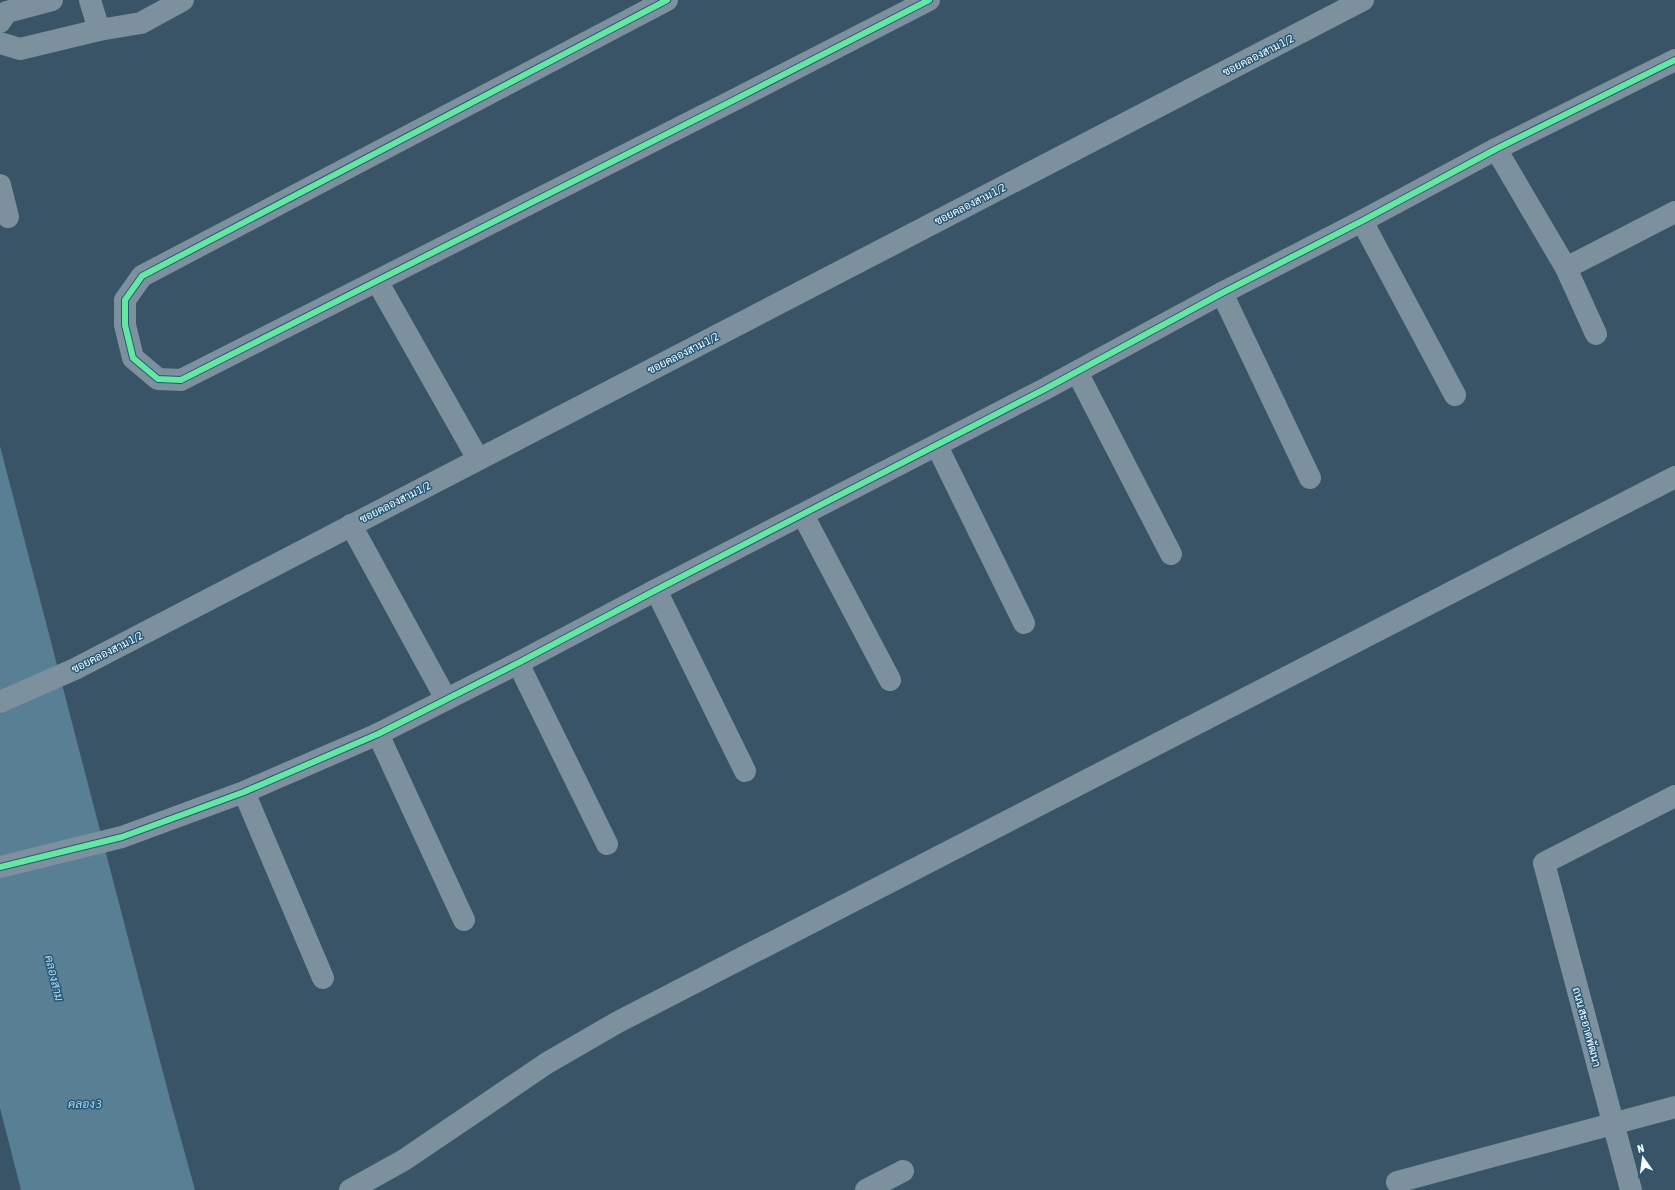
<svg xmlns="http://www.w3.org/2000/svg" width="1675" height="1190" font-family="'Asap Condensed',Sarabun,sans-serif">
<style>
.water{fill:#597f95}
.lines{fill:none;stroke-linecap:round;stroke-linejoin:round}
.street{stroke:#7c909d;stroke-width:22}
.cycleway-casing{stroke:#24597a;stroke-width:8}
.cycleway{stroke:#66e7a1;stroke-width:6}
.labels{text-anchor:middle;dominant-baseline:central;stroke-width:3;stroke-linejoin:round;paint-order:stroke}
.street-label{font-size:11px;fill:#fff;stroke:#24597a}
.water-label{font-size:12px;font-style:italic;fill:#b1d7ec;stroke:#24597a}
</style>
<rect width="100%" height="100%" fill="#385466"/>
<path class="water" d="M0,446L171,1103L195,1190H21L0,1108Z"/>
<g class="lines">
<g class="street">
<path d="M90,0L99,30"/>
<path d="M667,0L142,276L125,300V325L133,358L158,379L181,380L736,99L929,0"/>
<path d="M0,22L7,12L52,0"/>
<path d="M0,43L20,49L99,30L141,23L183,0"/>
<path d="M1496,149L1566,268L1675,212"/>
<path d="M0,185L8,217"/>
<path d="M1362,221L1455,395"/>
<path d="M1566,268L1596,334"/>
<path d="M377,281L478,459"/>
<path d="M1222,293L1310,478"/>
<path d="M1077,372L1171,554"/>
<path d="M937,446L1024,623"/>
<path d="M803,515L890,680"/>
<path d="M351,525L446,699"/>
<path d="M656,590L745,771"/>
<path d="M518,663L607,844"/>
<path d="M0,702L75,669L1363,0"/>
<path d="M378,734L464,920"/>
<path d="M244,792L323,978"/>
<path d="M0,867L122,837L244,792L378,734L518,663L656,590L1045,389L1222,293L1362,221L1496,149L1675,60"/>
<path d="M1397,1182L1675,1107"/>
<path d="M350,1190L404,1160L547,1063L618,1022L1675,477"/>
<path d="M866,1190L903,1171"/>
<path d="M1631,1190L1544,863L1675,796"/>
</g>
<defs>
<g id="cycleway">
<path d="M667,0L142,276L125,300V325L133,358L158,379L181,380L736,99L929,0"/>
<path d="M0,867L122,837L244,792L378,734L518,663L656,590L1045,389L1222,293L1362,221L1496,149L1675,60"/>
</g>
</defs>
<use href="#cycleway" class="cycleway-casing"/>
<use href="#cycleway" class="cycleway"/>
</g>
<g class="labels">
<g class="street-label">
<text transform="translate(1258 55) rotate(-27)">ซอยคลองสาม 1/2</text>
<text transform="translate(970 204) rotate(-27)">ซอยคลองสาม 1/2</text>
<text transform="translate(683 353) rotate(-27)">ซอยคลองสาม 1/2</text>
<text transform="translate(395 502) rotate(-27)">ซอยคลองสาม 1/2</text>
<text transform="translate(107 652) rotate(-27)">ซอยคลองสาม 1/2</text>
<text transform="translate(1587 1027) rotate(75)">ถนน สะอาดพัฒนา</text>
</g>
<g class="water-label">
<text transform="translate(54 978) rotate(76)">คลองสาม</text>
<text x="85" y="1104">คลอง 3</text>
</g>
</g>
<g transform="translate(1643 1158) rotate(346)" stroke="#24597a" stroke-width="3" paint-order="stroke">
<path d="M0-3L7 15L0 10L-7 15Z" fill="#ffffff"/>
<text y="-6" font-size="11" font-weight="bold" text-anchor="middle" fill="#ffffff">N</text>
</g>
</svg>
